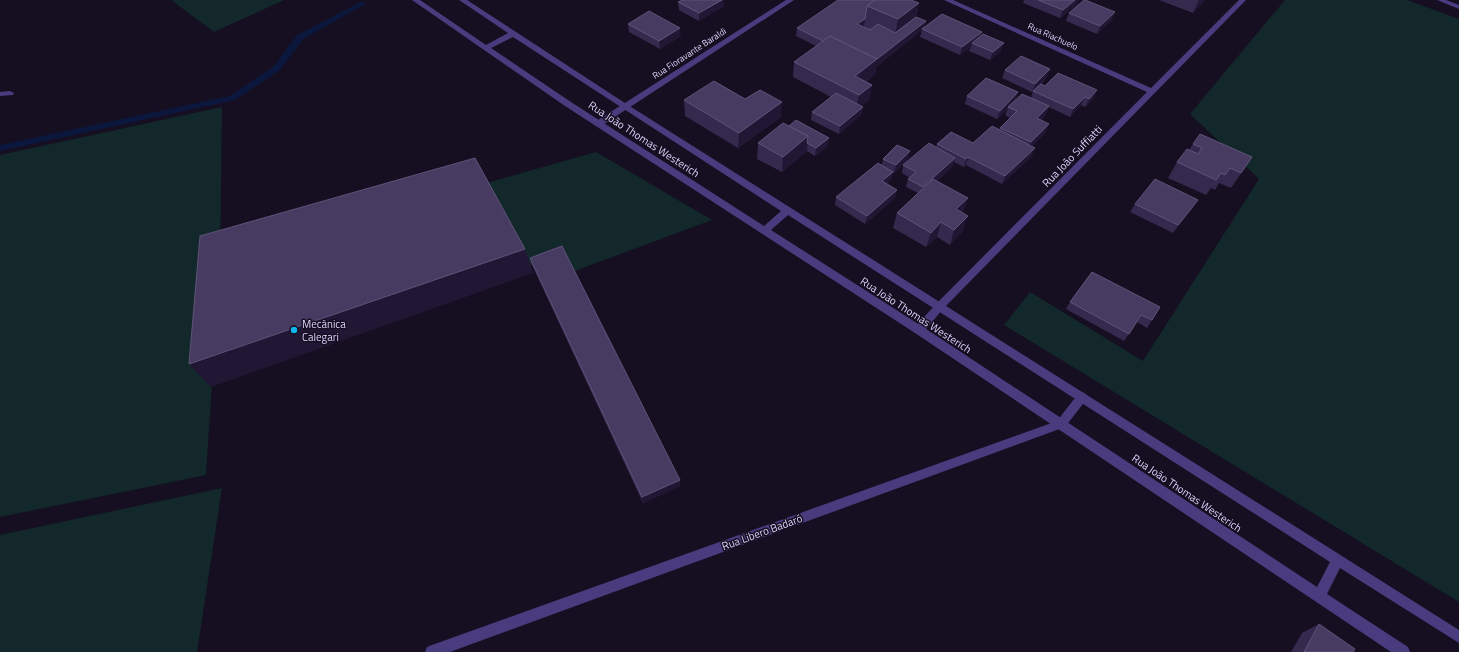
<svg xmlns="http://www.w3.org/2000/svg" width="1459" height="652" font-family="'Titillium Web',sans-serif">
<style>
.green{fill:#12282b}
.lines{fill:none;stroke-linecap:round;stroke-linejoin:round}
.stream{fill:#0c173d;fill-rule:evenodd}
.service{fill:#483c7e;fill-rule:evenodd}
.minor{fill:#483c7e;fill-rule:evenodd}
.tertiary{fill:#483c7e;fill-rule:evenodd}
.wall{fill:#36294e}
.shaded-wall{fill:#211734}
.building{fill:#483b61;stroke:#5f5379}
.poi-dot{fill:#0db7ed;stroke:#150f21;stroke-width:1.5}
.labels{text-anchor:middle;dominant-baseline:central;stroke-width:3;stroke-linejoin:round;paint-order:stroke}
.far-street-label{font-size:9px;fill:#ddd2fc;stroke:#150f21}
.street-label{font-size:11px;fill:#ddd2fc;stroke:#150f21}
.poi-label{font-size:11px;fill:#ddd2fc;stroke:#150f21;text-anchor:start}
</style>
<rect width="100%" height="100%" fill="#150f21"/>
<g class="green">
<path d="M171,0H284L214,32Z"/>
<path d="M1285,0H1407L1459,19V602L1004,325L1030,292L1143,361L1259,179L1190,114Z"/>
<path d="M222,107L220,261L206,475L0,517V155Z"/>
<path d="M596,152L712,220L572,272L528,265L483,184Z"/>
<path d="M222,488L197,652H0V535Z"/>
</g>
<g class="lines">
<path class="stream" d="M363,1L366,3L365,4L303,39L280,70L235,100L0,151V145L230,96L274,66L297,35Z"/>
<path class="service" d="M10,91L14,93L13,95L0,96V92Z"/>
<g class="minor">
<path d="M786,0H794L601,126H595V122Z"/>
<path d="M944,0H953L1151,88L1239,0H1246L942,310L923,333H915L914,330L915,327L936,304L1147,92Z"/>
<path d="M1437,0H1446L1459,5V9Z"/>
<path d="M1082,392L1086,394L1087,397L1086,400L1065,427L450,652H425L427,647L432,645L1057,421L1078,394Z"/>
</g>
<path class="tertiary" d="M412,0H420L486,45L508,33L459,0H467L628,105L1459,630V643L1340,568L1327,594L1408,647L1410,652H1391L915,333L565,106ZM513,37L781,211L764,226L571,102L491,48ZM788,215L1330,562L1317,587L923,327L771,230Z"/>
</g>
<g class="wall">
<path d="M683,0H724V6L699,21L679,10L678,2Z"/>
<path d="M838,0L919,3L916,17L926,21L924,27L982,32L981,36L1001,51L990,60L969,51L971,47L960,55L920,37L922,30L876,67L875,74L866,82L872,85L869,100L861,106L863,107L861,115L839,134L811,120L812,112L831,97L793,77L794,62L816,46L796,36L797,28Z"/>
<path d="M1024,0H1078L1077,4L1060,18L1023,3Z"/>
<path d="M1159,0H1205L1193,13Z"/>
<path d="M1069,13L1112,20L1097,34L1066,21Z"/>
<path d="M628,24L681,36L660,49L629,32Z"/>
<path d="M1005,70L1047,77L1041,84L1045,86L1094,98L1085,107L1081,105L1070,117L1049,107L1046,114L1041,120L1046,132L1032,146V156L1002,184L966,165L964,167L954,162L953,166L937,181L963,213V231L950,245L937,237L926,247L893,228L897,213L918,193L906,187L908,179L910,178L902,173L903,165L936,147L937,144L973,143L999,130L1000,128L1010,118L1005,115L1008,108L997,119L965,104L967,96L1018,92L1015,100L1031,98L1033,91L1040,85L1032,92L1002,78Z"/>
<path d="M745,99L781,117L738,148L685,116L684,100Z"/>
<path d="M783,123L828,146L815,156L807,151L782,172L757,159L758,143Z"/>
<path d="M1193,144L1252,157L1231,188L1219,183L1215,190L1211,188L1206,195L1168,178L1177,162L1189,150Z"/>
<path d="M910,151L908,159L894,173L893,172L891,180L887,184L897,190L895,198L865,224L835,205L836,197L882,165L883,159Z"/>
<path d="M1135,204L1193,208L1173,233L1130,212Z"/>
<path d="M530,258L680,480V486L643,503L532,265Z"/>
<path d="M1092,272L1152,320L1147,328L1137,322L1124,341L1066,309L1070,302Z"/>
<path d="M1319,624L1353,652H1291L1302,633Z"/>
</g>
<g class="shaded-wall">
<path d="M722,0H724V6L699,21V13Z"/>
<path d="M1075,0H1078L1077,4L1060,18L1063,10Z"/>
<path d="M1199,0H1205L1193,13Z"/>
<path d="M919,3L915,24L894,41L898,19Z"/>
<path d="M1115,12L1112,20L1097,34L1100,26Z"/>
<path d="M865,19L864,27L855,32L857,24Z"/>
<path d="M926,21L924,29H922V30L876,67L875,74L853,92L855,76Z"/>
<path d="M680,28L681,36L660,49L659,41Z"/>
<path d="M982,32L980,40L972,43L971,47L960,55L962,47Z"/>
<path d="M1004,43L1001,51L990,60L993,52Z"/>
<path d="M1050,69L1047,77L1032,92L1035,84Z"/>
<path d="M872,85L869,100L856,110L859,95Z"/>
<path d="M1097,90L1094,98L1085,107L1089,99Z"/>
<path d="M1018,92L1015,100L997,119L1000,111Z"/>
<path d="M1085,97L1081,105L1070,117L1073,109Z"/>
<path d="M782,102L781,117L738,148L739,133Z"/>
<path d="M1049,106L1046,114L1034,126L1037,118Z"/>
<path d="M863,107L861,115L839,134L840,126Z"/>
<path d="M1049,124L1046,132L1028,150L1031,142Z"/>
<path d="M808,136L807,151L782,172L783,157Z"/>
<path d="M829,138L828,146L815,156L816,148Z"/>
<path d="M1035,148L1032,156L1002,184L1005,176Z"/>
<path d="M910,151L908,159L894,173L896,165Z"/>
<path d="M968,157L966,165L964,167L966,159Z"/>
<path d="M955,158L953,166L921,195L923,187Z"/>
<path d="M893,172L891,180L881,189L882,181Z"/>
<path d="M897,190L895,198L865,224L867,216Z"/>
<path d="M968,198L963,213L951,224L956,209Z"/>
<path d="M1198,200L1193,208L1173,233L1178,225Z"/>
<path d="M968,216L963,231L950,245L954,230Z"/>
<path d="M941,222L937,237L926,247L931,233Z"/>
<path d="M525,249L533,273L211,387L189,364Z"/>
<path d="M680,480V486L643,503L642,497Z"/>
</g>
<g class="building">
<path d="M683,0H722L699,13L678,2Z"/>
<path d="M838,0H875L867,6L865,19L857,24L870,30L878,24L895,33L916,17L926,21L877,59L830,36L823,41L797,28Z"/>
<path d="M875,0H911L919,3L898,19L867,6Z"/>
<path d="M1038,0H1075L1063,10Z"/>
<path d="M1084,0H1085L1115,12L1100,26L1069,13Z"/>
<path d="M649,11L680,28L659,41L628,24Z"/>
<path d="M942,14L982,32L962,47L922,29Z"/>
<path d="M983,34L1004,43L993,52L972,43Z"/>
<path d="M830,36L877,59L855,76L872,85L859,95L794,62Z"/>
<path d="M1021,56L1050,69L1035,84L1005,70Z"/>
<path d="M1058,73L1097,90L1089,99L1085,97L1073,109L1033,91L1041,84L1045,86Z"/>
<path d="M986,78L1018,92L1000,111L967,96Z"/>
<path d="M714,81L745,99L760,90L782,102L739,133L684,100Z"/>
<path d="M836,93L863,107L840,126L812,112Z"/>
<path d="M1022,94L1049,106L1037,118L1049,124L1031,142L1000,128L1017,111L1008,107Z"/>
<path d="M796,120L829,138L816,148L807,143L808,136L789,126Z"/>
<path d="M783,123L808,136L783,157L758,143Z"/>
<path d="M992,126L1035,148L1005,176L968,157L966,159L937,144L951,132L973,143Z"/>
<path d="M1200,134L1252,157L1241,173L1230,168L1225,175L1221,173L1216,180L1177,162L1187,149L1198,154L1202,148L1193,144Z"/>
<path d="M929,143L955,158L923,187L908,179L916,172L903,165Z"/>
<path d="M897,145L910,151L896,165L883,159Z"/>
<path d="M475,158L525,249L189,364L200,236Z"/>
<path d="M878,163L893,172L882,181L897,190L867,216L836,197Z"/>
<path d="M933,179L968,198L956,209L968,216L954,230L941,222L931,233L897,213Z"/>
<path d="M1155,179L1198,200L1178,225L1135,204Z"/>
<path d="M562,246L680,480L642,497L530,258Z"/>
<path d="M1092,272L1160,307L1152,320L1141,315L1129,334L1070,302Z"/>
<path d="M1319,624L1355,649L1353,652H1304Z"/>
</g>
<circle class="poi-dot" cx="294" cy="330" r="4"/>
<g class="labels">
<g class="far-street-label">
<text transform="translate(1053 36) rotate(24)">Rua Riachuelo</text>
<text transform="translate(689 53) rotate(-33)">Rua Fioravante Baraldi</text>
</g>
<g class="street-label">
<text transform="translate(644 139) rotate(33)">Rua João Thomas Westerich</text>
<text transform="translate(1072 156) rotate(-46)">Rua João Suffiatti</text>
<text transform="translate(916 315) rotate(33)">Rua João Thomas Westerich</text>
<text transform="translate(1187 493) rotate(34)">Rua João Thomas Westerich</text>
<text transform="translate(762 532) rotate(-20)">Rua Libero Badaró</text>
</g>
<g class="poi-label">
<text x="302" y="324">Mecânica<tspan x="302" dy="13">Calegari</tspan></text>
</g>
</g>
</svg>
